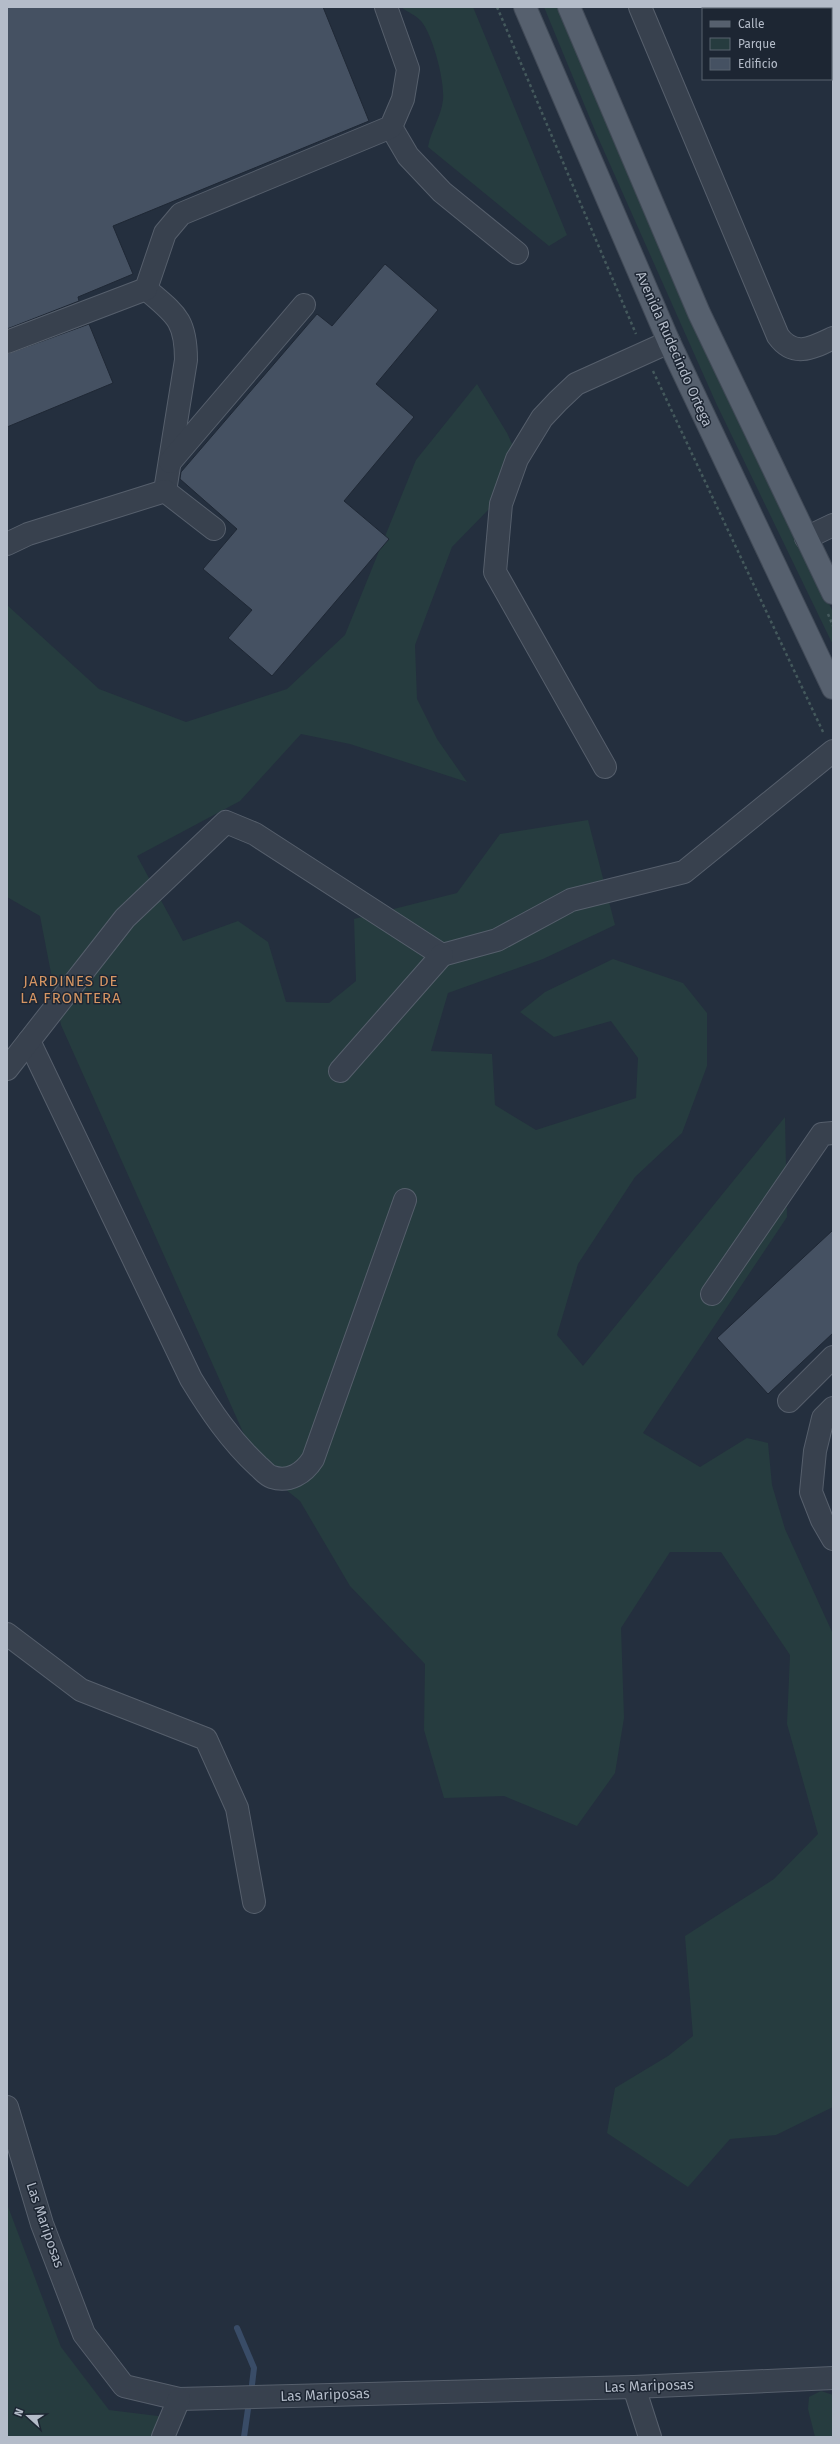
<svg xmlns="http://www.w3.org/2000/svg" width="840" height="2444" font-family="'Fira Sans',sans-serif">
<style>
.green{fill:#263c3f}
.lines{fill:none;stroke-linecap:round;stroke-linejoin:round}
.stream{stroke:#394c67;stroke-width:6}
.building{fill:#455162;stroke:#1f2835}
.minor-casing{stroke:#565f6c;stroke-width:24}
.major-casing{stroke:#414a57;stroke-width:24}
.path{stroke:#44595c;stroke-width:2.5;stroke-dasharray:3 3;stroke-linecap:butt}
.minor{stroke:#38414e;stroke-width:22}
.major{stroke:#56606e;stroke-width:22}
.labels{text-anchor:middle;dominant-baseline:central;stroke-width:3;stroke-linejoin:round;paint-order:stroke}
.street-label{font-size:14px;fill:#b4bcc9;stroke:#1d2633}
.neighbourhood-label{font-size:15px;letter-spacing:1px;fill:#d59563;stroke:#1d2633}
</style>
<rect width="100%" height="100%" fill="#242f3e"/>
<g class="green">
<path d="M401,7H473L567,235L549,246L428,147C431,130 441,117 443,100C445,82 433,35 421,21C416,15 407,12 401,7Z"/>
<path d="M544,7H562L729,397L833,612V645L716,403L596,133Z"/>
<path d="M477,384L507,433L525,472L452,547L415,645L417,699L437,739L467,782L350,744L301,734L240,801L137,856L183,941L238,921L268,942L286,1002L329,1003L356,981L354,919L457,893L500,834L588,820L615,925L543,959L448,993L431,1051L492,1054L495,1105L536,1130L636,1098L638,1058L611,1021L554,1037L520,1012L545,992L613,959L683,983L707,1013V1066L682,1133L635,1177L578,1264L557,1335L583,1366L785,1117L787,1217L643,1433L700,1467L747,1438L768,1443L772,1485L785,1529L833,1634V2107L776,2135L730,2139L688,2187L607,2133L615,2088L668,2056L693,2036L685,1936L774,1879L818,1834L787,1724L790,1655L721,1552H670L621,1628L624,1718L615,1773L577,1826L504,1796L444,1798L424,1730L425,1664L350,1586L300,1501L259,1468L61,1025L40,916L7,897V605L99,689L186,722L287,689L345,635L416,460Z"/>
<path d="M7,2204L61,2347L109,2410L166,2417L155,2437H7Z"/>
<path d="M821,2391L833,2395V2437H815L808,2409L809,2397Z"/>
</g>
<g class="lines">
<g class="stream">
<path d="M237,2328L254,2368L251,2393"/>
<path d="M244,2437L249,2402"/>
</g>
</g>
<g class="building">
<path d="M7,7H323L369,121L113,226L133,274L78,297L79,301L7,329Z"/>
<path d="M385,264L438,310L376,384L414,417L344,501L389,539L272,676L228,638L252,610L203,569L237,529L180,479L181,472L317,314L332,326Z"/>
<path d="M89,324L113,383L7,427V354Z"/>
<path d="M833,1230V1333L768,1394L717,1338Z"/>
</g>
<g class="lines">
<defs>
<g id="minor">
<path d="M640,7L778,336C794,358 812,348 833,338"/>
<path d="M824,7L825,9"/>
<path d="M831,23L833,28"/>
<path d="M391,127L408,156L442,192L517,253"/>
<path d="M146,289C175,314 186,319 186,360L165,491"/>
<path d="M7,342L146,289L165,233L181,214L391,127L403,99L408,69L386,7"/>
<path d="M170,462L304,305"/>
<path d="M806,538L833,525"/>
<path d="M7,544L28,534L165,491L214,529"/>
<path d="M605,767L495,572L501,504L517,459L542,418L558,401L576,384L669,342"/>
<path d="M29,1041L191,1379C210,1410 230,1440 258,1466C262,1469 266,1475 272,1477C289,1483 304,1473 313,1459L405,1200"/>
<path d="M7,1069L125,918L226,822L255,834L442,955L497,940L571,900L684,872L833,751"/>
<path d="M340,1071L442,955"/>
<path d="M712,1294L822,1134L833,1133"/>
<path d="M789,1401L833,1357"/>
<path d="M833,1408L823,1418L815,1451L811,1492L822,1520L833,1539"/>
<path d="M7,1634L81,1690L206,1739L237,1808L254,1902"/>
<path d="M7,2107L42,2224L84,2334L124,2386L179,2399L634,2387L833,2378"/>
<path d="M634,2387L650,2437"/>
<path d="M163,2437L179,2399"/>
</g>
<g id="major">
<path d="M525,7L669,342L833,688"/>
<path d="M569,7L699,313L833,593"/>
</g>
</defs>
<use href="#minor" class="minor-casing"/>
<use href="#major" class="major-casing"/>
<g class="path">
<path d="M497,7L636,334"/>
<path d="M653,371L824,734"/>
<path d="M828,614L833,626"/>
</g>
<use href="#minor" class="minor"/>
<use href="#major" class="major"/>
</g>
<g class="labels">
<g class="street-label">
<text transform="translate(674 349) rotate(66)">Avenida Rudecindo Ortega</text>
<text transform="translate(45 2225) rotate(71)">Las Mariposas</text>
<text transform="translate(649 2386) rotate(-2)">Las Mariposas</text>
<text transform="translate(325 2395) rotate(-2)">Las Mariposas</text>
</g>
<g class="neighbourhood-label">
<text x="71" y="981">JARDINES DE<tspan x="71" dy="17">LA FRONTERA</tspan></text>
</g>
</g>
<rect width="840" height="2444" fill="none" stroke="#b4bcc9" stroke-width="16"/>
<rect x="702" y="8" width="130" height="72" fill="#1d2633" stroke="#59626f"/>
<rect x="710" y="21" width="20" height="6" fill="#56606e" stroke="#59626f"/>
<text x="738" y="28" font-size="12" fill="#b4bcc9">Calle</text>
<rect x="710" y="38" width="20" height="12" fill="#263c3f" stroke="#59626f"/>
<text x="738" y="48" font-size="12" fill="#b4bcc9">Parque</text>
<rect x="710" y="58" width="20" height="12" fill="#455162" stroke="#59626f"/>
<text x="738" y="68" font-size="12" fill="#b4bcc9">Edificio</text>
<g transform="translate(28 2416) rotate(291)" stroke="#1d2633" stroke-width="3" paint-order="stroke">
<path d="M0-3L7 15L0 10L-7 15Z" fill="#b4bcc9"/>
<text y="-6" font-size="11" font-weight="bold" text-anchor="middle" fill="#b4bcc9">N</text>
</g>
</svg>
